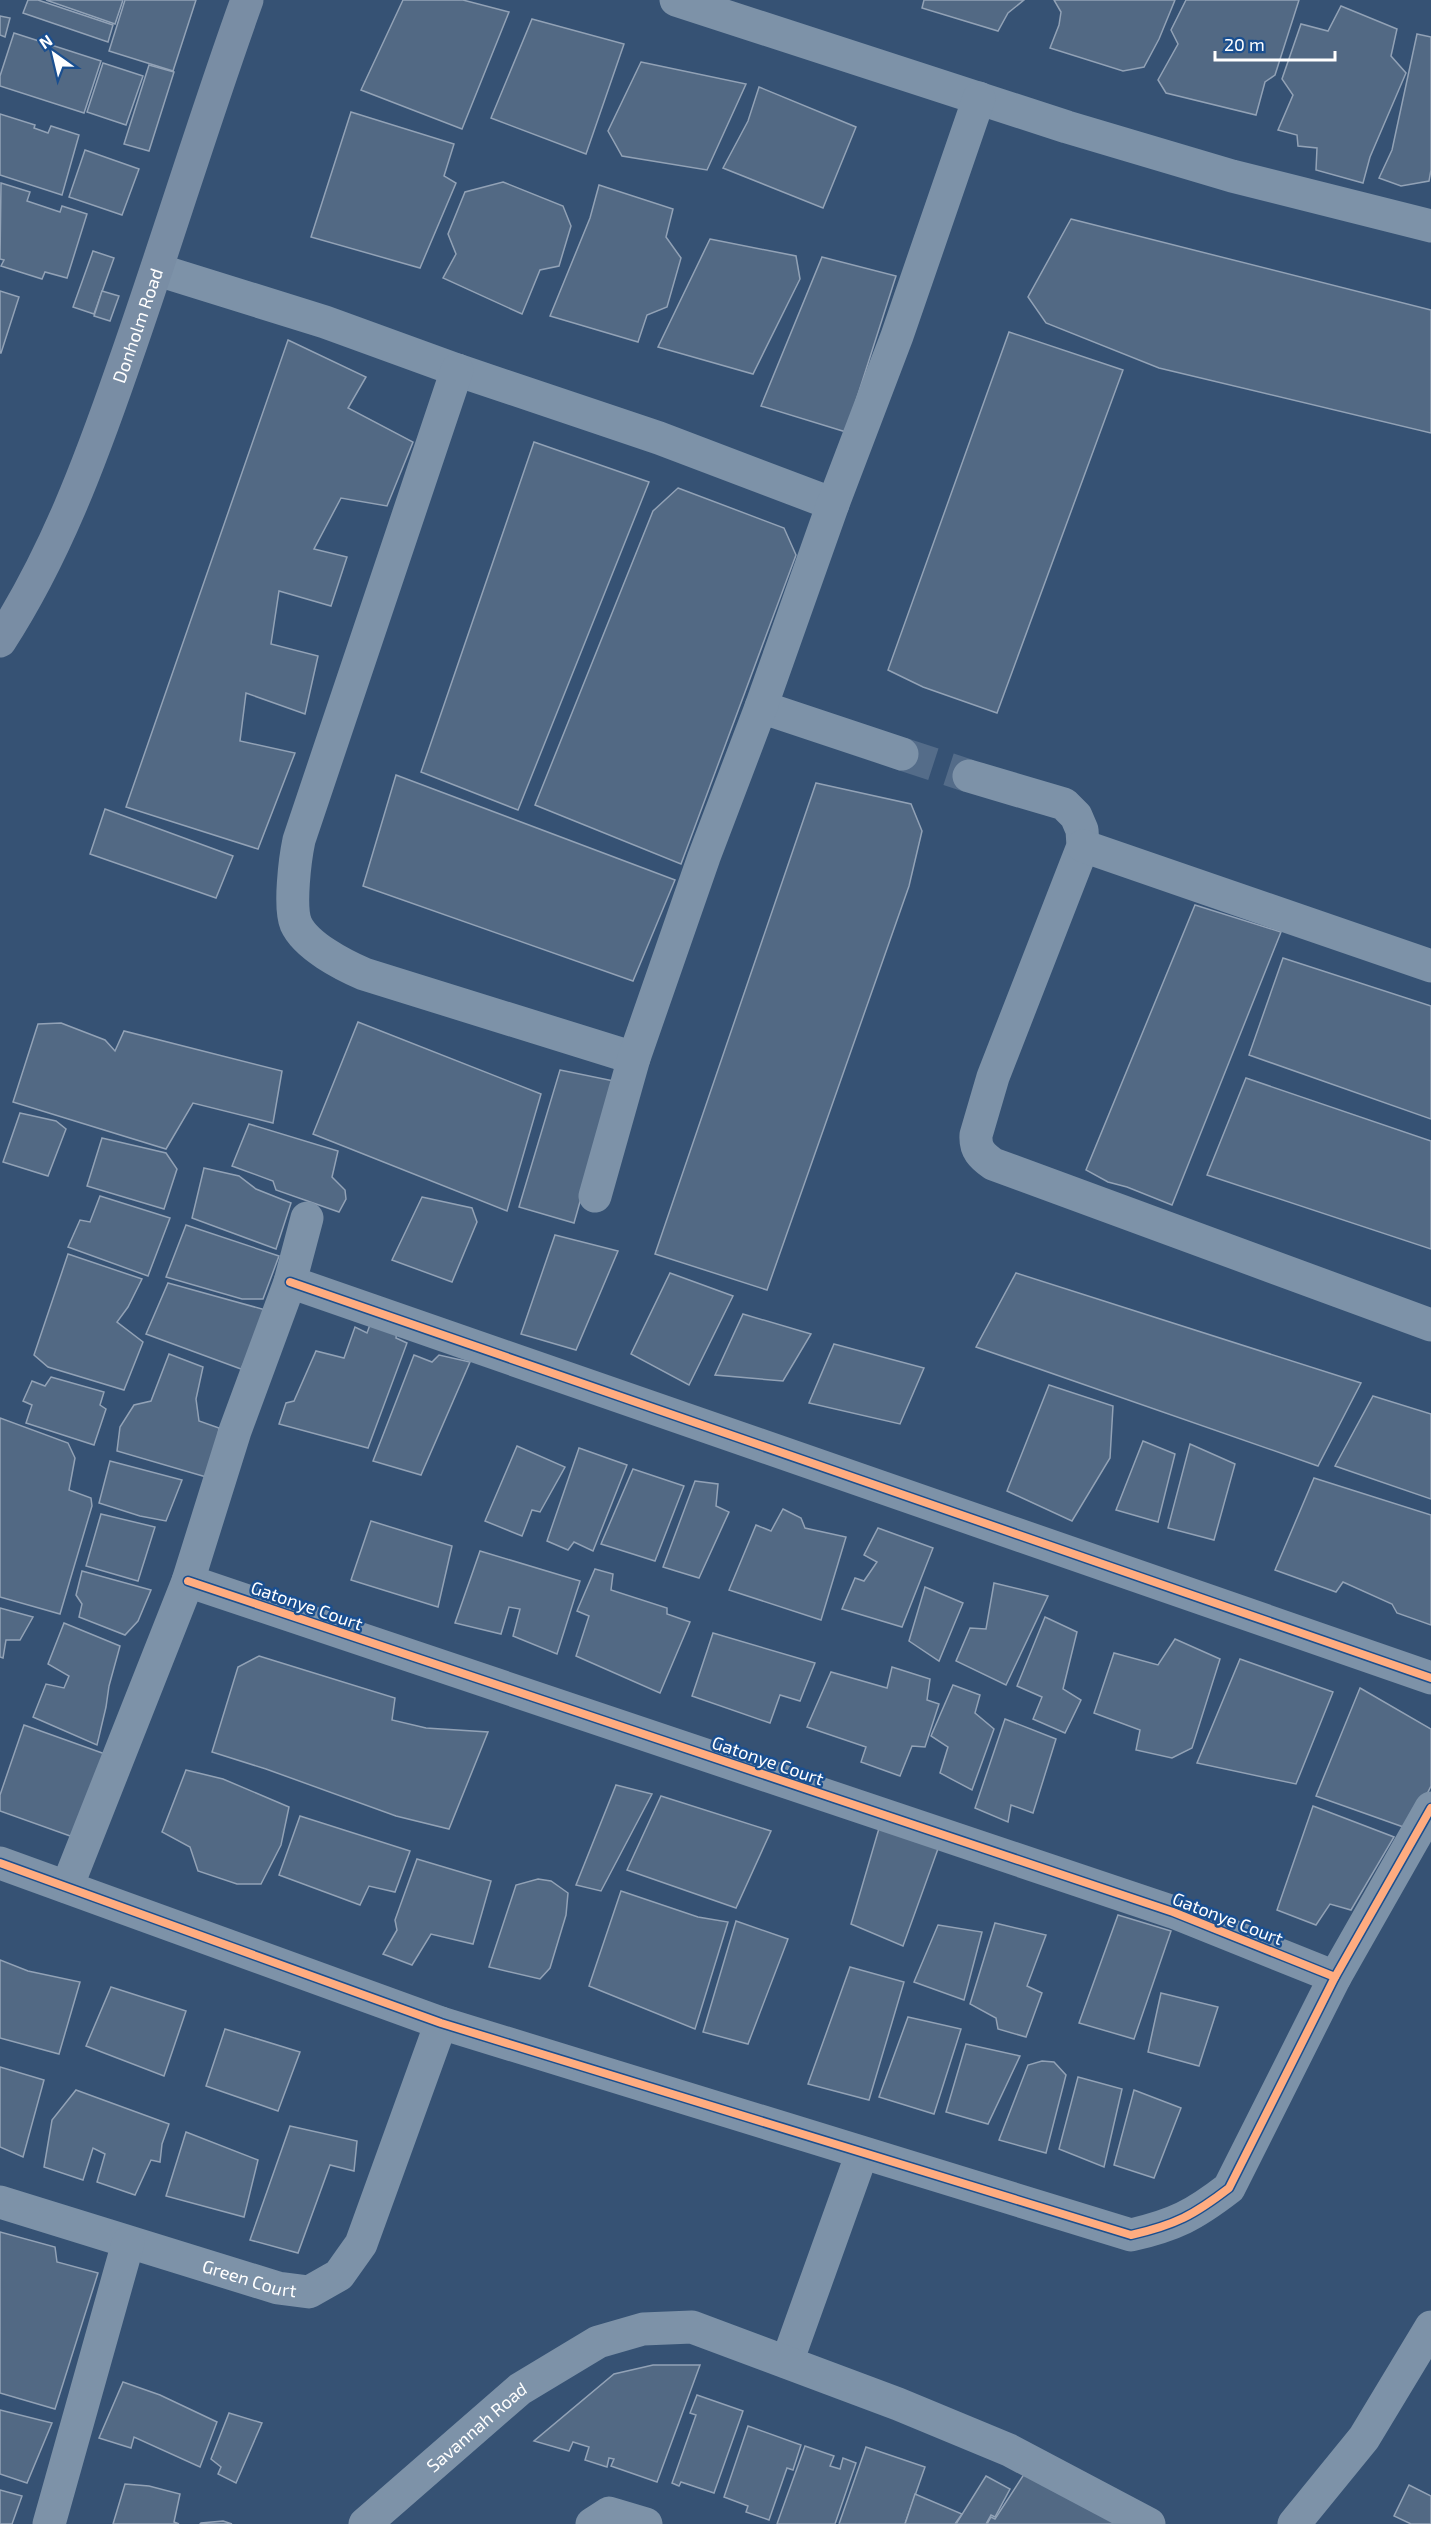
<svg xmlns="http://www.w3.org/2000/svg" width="1431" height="2524" font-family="'Exo 2',sans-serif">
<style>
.building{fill:#526984;stroke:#92a2b6;stroke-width:1.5}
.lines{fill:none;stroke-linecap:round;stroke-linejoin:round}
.minor-tunnel{stroke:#546c89;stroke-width:33;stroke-dasharray:33 16;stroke-linecap:butt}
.minor{stroke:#7d92a8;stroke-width:33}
.secondary{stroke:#798da4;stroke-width:33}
.cycleway-casing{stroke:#1b4f8f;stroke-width:11}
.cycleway{stroke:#ffac80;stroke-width:8}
.labels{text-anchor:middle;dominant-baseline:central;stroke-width:5;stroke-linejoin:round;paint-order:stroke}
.street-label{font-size:18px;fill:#fff;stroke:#1b4f8f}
</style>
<rect width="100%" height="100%" fill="#365274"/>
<g class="building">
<path d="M28,0H38L113,25L108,42L23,13Z"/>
<path d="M46,0H123L115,24Z"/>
<path d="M125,0H196L173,71L109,51Z"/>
<path d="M403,0H463L509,12L462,129L361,90Z"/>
<path d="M924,0H1024L1008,13L998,31L922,8Z"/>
<path d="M1054,0H1175L1159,39L1144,67L1123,71L1050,48L1059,25L1061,12Z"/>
<path d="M1186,0H1299L1275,75L1265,82L1256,115L1166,93L1158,80L1178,44L1171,30Z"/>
<path d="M1341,6L1397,29L1391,56L1406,73L1370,157L1363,183L1316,170L1317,148L1298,146L1297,135L1278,130L1293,95L1282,79L1301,24L1328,31Z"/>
<path d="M0,16L10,18L5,37L0,35Z"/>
<path d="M532,19L624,44L586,154L491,118Z"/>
<path d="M14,33L101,61L84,113L0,86V76Z"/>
<path d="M1417,34L1431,37V170L1429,181L1401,186L1379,178L1392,150Z"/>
<path d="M641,62L746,84L707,170L622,156L608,131Z"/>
<path d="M103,63L143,76L126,125L87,112Z"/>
<path d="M149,65L174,72L149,151L124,144Z"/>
<path d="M759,87L856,127L823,208L723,168L748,121Z"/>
<path d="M351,112L454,144L444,176L456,183L420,268L311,237Z"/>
<path d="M0,114L35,125L34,128L48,133L51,126L79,135L62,195L0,175Z"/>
<path d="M85,150L139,169L122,215L69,197Z"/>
<path d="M503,182L563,206L571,226L559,266L540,270L522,314L443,278L456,254L448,234L465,192Z"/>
<path d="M1,183L30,192L27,201L60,212L62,206L87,214L67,278L45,272L42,279L1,266L4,260L0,259Z"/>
<path d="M599,185L673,209L666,237L681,258L667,307L647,315L638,342L550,316L590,218Z"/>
<path d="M1071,219L1431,310V433L1159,368L1046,323L1028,297Z"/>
<path d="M710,239L796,256L800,279L753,374L658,347Z"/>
<path d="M93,251L114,258L94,314L73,307Z"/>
<path d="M822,257L896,276L846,432L761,406Z"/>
<path d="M0,291L19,297L1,353H0Z"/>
<path d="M102,291L119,296L110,321L94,316Z"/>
<path d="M1009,332L1123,370L997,713L923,687L888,670Z"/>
<path d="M288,340L366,377L348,408L413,442L387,506L341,498L314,549L347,557L331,606L279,591L271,644L318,656L305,714L246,693L240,741L295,753L258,849L126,807Z"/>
<path d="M534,442L649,482L518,810L421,772Z"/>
<path d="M678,488L784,528L796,555L681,864L535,805L653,511Z"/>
<path d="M396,775L675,880L633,981L363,886Z"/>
<path d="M816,783L911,804L922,831L909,886L767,1290L655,1254Z"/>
<path d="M105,809L233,856L216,898L90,854Z"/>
<path d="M1195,905L1281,932L1172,1205L1127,1187L1108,1182L1086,1170Z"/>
<path d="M1283,958L1431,1006V1119L1249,1055Z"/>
<path d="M358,1022L541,1094L507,1211L313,1134Z"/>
<path d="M61,1023L105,1040L115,1051L124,1031L282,1071L273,1123L193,1103L166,1149L13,1102L38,1024Z"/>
<path d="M560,1070L614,1081L574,1223L519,1207Z"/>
<path d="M1246,1078L1431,1141V1249L1207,1175Z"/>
<path d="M20,1113L56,1121L66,1129L48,1176L3,1162Z"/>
<path d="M249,1124L338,1151L332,1177L345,1190L346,1199L339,1212L276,1190L273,1181L232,1166Z"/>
<path d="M102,1138L166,1153L177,1169L164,1209L87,1186Z"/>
<path d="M204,1168L239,1176L256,1189L291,1203L276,1249L192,1218Z"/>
<path d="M100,1196L170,1218L148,1276L68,1247L80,1220L90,1222Z"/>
<path d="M422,1197L472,1208L477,1222L452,1282L392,1260Z"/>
<path d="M186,1225L279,1256L263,1299H242L166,1277Z"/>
<path d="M555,1235L618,1251L576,1350L521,1334Z"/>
<path d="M68,1254L142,1279L128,1307L117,1322L143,1342L124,1390L48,1367L34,1355Z"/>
<path d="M670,1273L733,1296L689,1385L631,1354Z"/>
<path d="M1016,1273L1361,1383L1318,1466L976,1347Z"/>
<path d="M168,1283L269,1311L241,1369L146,1334Z"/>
<path d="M743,1314L811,1334L783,1381L715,1375Z"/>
<path d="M371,1322L397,1329L396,1338L407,1343L368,1448L279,1424L286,1403L294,1401L316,1351L344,1358L355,1327L367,1333Z"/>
<path d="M834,1344L924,1368L900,1424L809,1403Z"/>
<path d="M169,1354L203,1367L196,1399L199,1421L219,1428L213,1479L117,1451L120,1427L134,1405L151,1401Z"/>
<path d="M414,1355L432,1362L439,1355L470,1362L421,1475L373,1461Z"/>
<path d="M51,1377L104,1392L100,1405L106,1409L94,1445L26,1423L32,1405L23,1401L32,1381L45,1386Z"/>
<path d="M1049,1385L1113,1406L1110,1458L1072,1521L1007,1491Z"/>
<path d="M1373,1396L1431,1414V1499L1335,1466Z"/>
<path d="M0,1418L68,1443L75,1458L69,1490L91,1498L92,1506L60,1614L0,1597Z"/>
<path d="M1143,1441L1175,1454L1158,1522L1116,1510Z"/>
<path d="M1190,1444L1235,1464L1214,1540L1168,1528Z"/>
<path d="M517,1446L565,1467L540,1512L532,1510L522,1536L485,1521Z"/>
<path d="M579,1448L627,1465L593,1551L574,1542L568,1550L547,1541Z"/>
<path d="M110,1461L182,1480L166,1521L140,1516L99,1503Z"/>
<path d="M633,1469L684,1486L655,1561L601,1544Z"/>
<path d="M1314,1478L1431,1515V1625L1397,1613L1392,1604L1343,1582L1336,1592L1275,1570Z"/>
<path d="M695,1481L718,1484L716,1506L729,1512L699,1578L663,1567Z"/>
<path d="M783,1509L801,1518L805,1528L846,1537L821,1620L729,1590L756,1525L771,1531Z"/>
<path d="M101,1514L155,1527L138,1581L86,1566Z"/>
<path d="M371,1521L452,1546L438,1607L351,1580Z"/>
<path d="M878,1528L933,1548L902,1627L842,1609L855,1578L864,1581L877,1562L864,1555Z"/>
<path d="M480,1551L580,1581L557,1654L513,1636L520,1609L509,1607L501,1634L455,1623Z"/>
<path d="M595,1569L613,1574L611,1590L667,1608V1614L690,1622L660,1693L576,1656L589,1616L577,1611Z"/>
<path d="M82,1571L151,1590L138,1621L125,1635L79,1617L82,1604L76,1595Z"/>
<path d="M994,1583L1048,1596L1006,1685L956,1661L970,1628L986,1629Z"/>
<path d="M925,1587L963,1603L939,1661L909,1641Z"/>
<path d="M0,1608L33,1617L20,1640H6L3,1658L0,1657Z"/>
<path d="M1045,1617L1077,1632L1063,1689L1081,1700L1065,1733L1033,1719L1042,1697L1017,1686Z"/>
<path d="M64,1623L120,1646L109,1686L106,1707L97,1745L33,1717L46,1684L64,1688L69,1676L48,1664Z"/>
<path d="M713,1633L815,1663L800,1701L780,1695L770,1723L692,1696Z"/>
<path d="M1175,1639L1220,1659L1192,1748L1172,1758L1136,1750L1140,1730L1094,1713L1114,1653L1158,1665Z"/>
<path d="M259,1656L395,1698L392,1720L426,1728L488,1732L449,1829L396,1816L266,1769L212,1752L238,1667Z"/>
<path d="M1240,1659L1333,1692L1296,1784L1197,1763Z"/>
<path d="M892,1667L930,1679L927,1700L939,1704L925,1747L912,1746L900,1776L861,1762L866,1747L807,1727L831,1672L887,1688Z"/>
<path d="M953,1685L980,1695L975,1713L994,1729L972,1790L940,1773L948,1747L931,1736Z"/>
<path d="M1360,1688L1431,1729V1786L1409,1829L1316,1796Z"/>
<path d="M1005,1719L1056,1739L1033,1813L1011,1805L1008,1822L975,1808Z"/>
<path d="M24,1725L105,1754L73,1837L0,1811V1795Z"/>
<path d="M186,1770L223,1779L289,1807L281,1845L261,1884H237L198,1871L190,1847L162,1832Z"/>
<path d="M616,1785L652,1794L601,1891L576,1885Z"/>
<path d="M661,1796L771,1831L736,1908L627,1870Z"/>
<path d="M1313,1806L1394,1837L1351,1910L1330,1904L1316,1925L1277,1910Z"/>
<path d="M300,1816L410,1851L395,1892L369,1886L360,1905L279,1875Z"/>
<path d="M880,1825L939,1846L903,1946L851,1924Z"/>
<path d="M417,1859L491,1881L473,1944L431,1934L412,1965L383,1954L397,1930L395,1920Z"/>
<path d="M538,1879L551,1881L568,1893L566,1915L550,1968L540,1979L489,1967L516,1885Z"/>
<path d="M621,1891L698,1917L728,1922L695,2029L589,1986Z"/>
<path d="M1118,1915L1171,1931L1134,2039L1079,2023Z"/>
<path d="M736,1921L788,1939L748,2044L703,2032Z"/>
<path d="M995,1923L1046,1935L1027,1986L1042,1993L1026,2037L998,2029L996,2018L970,2004Z"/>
<path d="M938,1925L982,1932L964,2000L914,1982Z"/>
<path d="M0,1960L28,1971L80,1982L59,2054L0,2038Z"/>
<path d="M850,1967L904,1982L869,2100L808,2084Z"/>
<path d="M111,1987L186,2011L164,2076L86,2046Z"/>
<path d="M1161,1993L1218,2007L1199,2066L1148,2052Z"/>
<path d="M908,2017L961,2029L934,2114L879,2097Z"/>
<path d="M225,2029L300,2052L278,2111L206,2086Z"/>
<path d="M966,2044L1020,2056L988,2124L946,2112Z"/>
<path d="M1042,2061L1054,2062L1066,2075L1046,2153L999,2140L1028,2065Z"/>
<path d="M0,2067L44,2080L23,2157L0,2147Z"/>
<path d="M1078,2077L1122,2089L1104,2167L1059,2149Z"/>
<path d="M76,2090L169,2124L162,2144L160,2162L151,2160L135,2195L97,2182L105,2154L93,2148L83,2180L44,2167L52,2120Z"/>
<path d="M1134,2090L1181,2108L1154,2178L1114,2165Z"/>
<path d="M290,2126L357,2141L354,2171L330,2165L298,2253L250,2240Z"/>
<path d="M186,2132L258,2160L244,2217L166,2196Z"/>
<path d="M0,2232L55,2247L57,2262L98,2273L55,2409L0,2393Z"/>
<path d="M653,2365H700L657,2482L611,2466L614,2459L609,2458L607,2467L585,2460L589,2447L573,2442L569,2451L534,2441L614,2374Z"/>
<path d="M123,2382L160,2395L217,2422L200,2467L134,2437L131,2448L99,2438Z"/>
<path d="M697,2395L743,2411L714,2493L681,2482L679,2486L672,2483L696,2415L690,2413Z"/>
<path d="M0,2410L52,2423L27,2483L0,2474Z"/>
<path d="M229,2413L262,2423L236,2483L218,2474L221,2467L211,2459Z"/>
<path d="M748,2426L801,2445L793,2470L787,2468L769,2520L746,2512L748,2506L724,2497Z"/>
<path d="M805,2446L834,2456L830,2466L840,2469L843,2458L856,2463L835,2524H777Z"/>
<path d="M866,2447L925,2467L905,2524H839Z"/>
<path d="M1030,2465L1122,2524H987L991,2517L995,2519Z"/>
<path d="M986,2476L1010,2489L995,2517L991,2515L986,2524H956Z"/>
<path d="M125,2484L149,2486L180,2494L174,2522L179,2524H113Z"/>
<path d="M1409,2485L1431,2496V2524H1411L1394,2516Z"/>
<path d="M0,2490L22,2496L12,2524H0Z"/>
<path d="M915,2494L962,2514L955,2524H905Z"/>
<path d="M223,2521L232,2524H200L201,2523Z"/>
</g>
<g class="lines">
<path class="minor-tunnel" d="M902,754L969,776"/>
<g class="minor">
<path d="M676,0L1067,127L1232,176L1431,226"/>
<path d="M158,270L325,322L457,370L659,438L833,504"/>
<path d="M457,370L299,840C295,859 289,907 296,924C306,946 343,965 364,974L634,1058"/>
<path d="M761,707L902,754"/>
<path d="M969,776L1064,804L1076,816L1082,830L1083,846L993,1077L976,1135C975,1150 982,1156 993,1164L1431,1325"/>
<path d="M1083,846L1431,966"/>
<path d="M595,1196L634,1058L704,857L761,707L833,504L897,336L979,98"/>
<path d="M290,1282L1431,1678"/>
<path d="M188,1581L1173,1912L1335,1977"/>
<path d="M0,1863L441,2023L1131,2235C1175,2225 1194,2215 1229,2188L1335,1977L1431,1808"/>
<path d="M67,1887L188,1581L235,1431L290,1282L307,1218"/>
<path id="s1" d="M0,2202L278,2288L309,2292L339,2275L361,2244L441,2023"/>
<path d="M787,2362L862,2153"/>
<path d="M49,2524L128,2243"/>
<path id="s2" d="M365,2524L520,2389L598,2342L643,2329L692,2327L898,2404L1009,2450L1149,2524"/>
<path d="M592,2524L609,2513L646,2524"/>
<path d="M1294,2524L1364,2438L1431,2327"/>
</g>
<path class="secondary" id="s3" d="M0,641C55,556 90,462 123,367C166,245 203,122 247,0"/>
<defs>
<g id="cycleway">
<path d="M290,1282L1431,1678"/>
<path d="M188,1581L1173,1912L1335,1977"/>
<path d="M0,1863L441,2023L1131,2235C1175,2225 1194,2215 1229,2188L1335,1977L1431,1808"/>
</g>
</defs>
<use href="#cycleway" class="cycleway-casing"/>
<use href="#cycleway" class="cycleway"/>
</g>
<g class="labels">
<g class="street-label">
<text stroke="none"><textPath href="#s3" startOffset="345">Donholm Road</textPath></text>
<text transform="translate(307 1605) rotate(19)">Gatonye Court</text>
<text transform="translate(768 1760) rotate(19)">Gatonye Court</text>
<text transform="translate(1228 1918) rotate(21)">Gatonye Court</text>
<text stroke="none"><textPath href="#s1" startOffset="261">Green Court</textPath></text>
<text stroke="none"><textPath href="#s2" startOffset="148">Savannah Road</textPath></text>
</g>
</g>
<g transform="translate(54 54) rotate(326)" stroke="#1b4f8f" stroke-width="4.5" paint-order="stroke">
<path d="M0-4.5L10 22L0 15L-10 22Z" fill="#ffffff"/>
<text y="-9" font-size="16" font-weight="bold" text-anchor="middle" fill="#ffffff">N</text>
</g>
<path d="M1215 51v9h120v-9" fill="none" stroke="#ffffff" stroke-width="3"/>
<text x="1224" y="51" font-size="18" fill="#ffffff" stroke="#1b4f8f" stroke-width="4.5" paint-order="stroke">20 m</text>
</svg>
